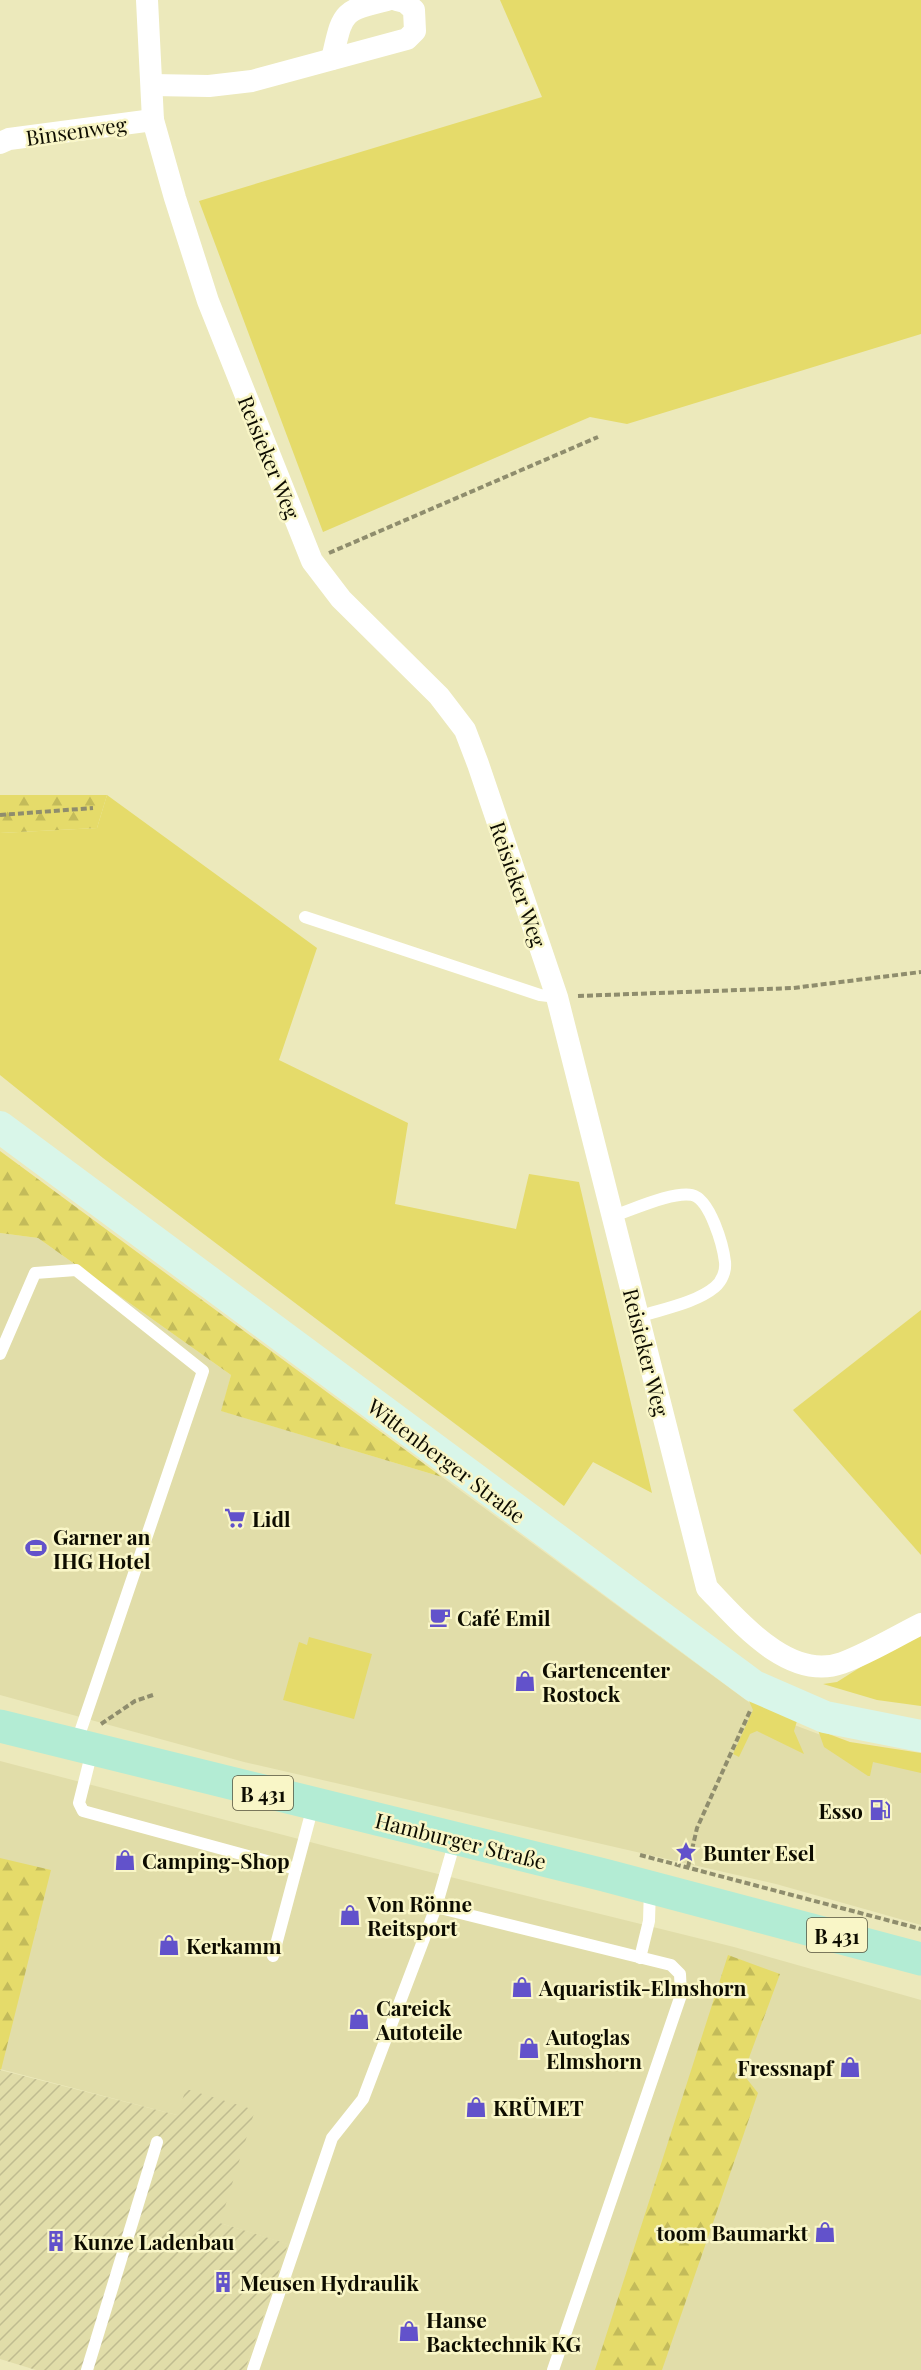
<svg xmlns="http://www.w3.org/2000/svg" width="921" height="2370" font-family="'Playfair Display',serif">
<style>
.built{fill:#e1dda9}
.industrial{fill:url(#industrial-furrows)}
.grass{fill:#e5db6a}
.forest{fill:url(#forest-firs)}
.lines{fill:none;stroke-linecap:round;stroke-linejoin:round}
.path{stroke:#8f8d6d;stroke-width:4;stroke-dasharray:6 3;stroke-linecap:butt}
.service{stroke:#fff;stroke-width:12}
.minor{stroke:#fff;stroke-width:22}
.secondary{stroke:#d9f6e9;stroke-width:32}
.primary{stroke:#b3ecd4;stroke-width:33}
.labels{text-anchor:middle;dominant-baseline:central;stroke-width:5;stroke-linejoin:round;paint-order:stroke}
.shield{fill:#f9f6c7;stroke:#54523c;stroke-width:1.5}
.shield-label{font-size:20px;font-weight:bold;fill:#0d0c00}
.street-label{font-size:21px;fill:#0d0c00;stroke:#f9f6c7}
.poi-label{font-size:21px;font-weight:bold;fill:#0d0c00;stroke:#f9f6c7;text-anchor:start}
</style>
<defs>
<pattern id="industrial-furrows" width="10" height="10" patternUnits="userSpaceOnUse" patternTransform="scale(1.5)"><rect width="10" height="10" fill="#e1dda9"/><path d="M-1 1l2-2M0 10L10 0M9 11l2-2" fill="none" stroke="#c0bc90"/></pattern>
<pattern id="forest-firs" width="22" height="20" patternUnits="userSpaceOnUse" patternTransform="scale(1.5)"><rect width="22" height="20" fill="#e5db6a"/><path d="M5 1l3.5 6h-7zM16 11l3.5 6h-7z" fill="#c3bb5a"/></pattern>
</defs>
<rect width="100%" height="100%" fill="#ece9bb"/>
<g class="built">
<path d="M0,1233L38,1238L231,1375L222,1411L442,1477L765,1714L837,1741L921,1755V1925L776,1884L244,1762L0,1695Z"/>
<path d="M0,1761L333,1848L734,1947L921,2000V2370H245L287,2244L220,2223L177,2115L0,2069Z"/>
</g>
<path class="industrial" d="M0,2070L177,2115L186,2089L255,2110L220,2223L288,2244L245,2370H36L0,2359Z"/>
<g class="grass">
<path d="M500,0H921V334L627,424L590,417L323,532L199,201L542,97Z"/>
<path d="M107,795L317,948L279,1060L408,1123L395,1204L516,1229L529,1174L579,1182L652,1493L593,1462L564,1506L103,1158L0,1075V833L97,828Z"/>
<path d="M921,1310V1555L793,1410Z"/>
<path d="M921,1629V1706L877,1700L823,1684L837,1682Z"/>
<path d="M663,1631L797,1721L794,1731L804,1754L757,1731L750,1734L739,1757L733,1754L753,1710L749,1701L660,1636Z"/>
<path d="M309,1637L372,1654L354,1719L283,1700L299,1642L307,1645Z"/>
<path d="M818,1730L850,1742L921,1753V1773L873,1762L870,1776H868L824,1747Z"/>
</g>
<g class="forest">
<path d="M0,795H107L97,828L0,833Z"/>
<path d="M0,1151L442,1477L221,1411L231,1375L38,1238L0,1233Z"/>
<path d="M0,1858L51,1870L1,2070L0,2069Z"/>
<path d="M728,1955L780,1974L743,2074L758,2093L662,2370H595Z"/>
</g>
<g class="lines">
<g class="path">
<path d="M329,553L598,437"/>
<path d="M0,815L93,808"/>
<path d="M578,996L793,988L921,972"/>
<path d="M101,1724L135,1701L153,1695"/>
<path d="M640,1855L921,1929"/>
<path d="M688,1867L697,1828L750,1711"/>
</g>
<g class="service">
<path d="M305,917L540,995L557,997"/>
<path d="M613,1216C632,1210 673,1191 692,1195C710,1199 723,1245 725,1262C726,1271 722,1281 715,1287C696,1303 662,1309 638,1317"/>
<path d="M0,1354L35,1273L76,1270L203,1371L76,1744"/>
<path d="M92,1751L79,1803L83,1811L296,1869"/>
<path d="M436,1907L671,1965L680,1974L681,1995L553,2370"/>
<path d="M273,1956L313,1806"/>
<path d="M640,1958L649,1921L650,1888"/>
<path d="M87,2370L157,2142"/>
<path d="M253,2370L332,2138L363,2099L436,1907L455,1841"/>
</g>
<g class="minor">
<path d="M147,0L153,120L175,198L208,301L312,561L341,599L439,696L465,730L478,764L557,997L707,1588C739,1621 789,1682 842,1663C869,1653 895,1637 921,1624"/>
<path d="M332,59C343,13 340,11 387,0"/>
<path d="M152,85L209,86L252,81L407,39L415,31L414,10L405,2L397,0"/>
<path d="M0,143L9,139L153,120"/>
</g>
<path class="secondary" d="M0,1127L754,1686L825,1717L921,1736"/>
<path class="primary" d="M0,1726L604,1875L921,1959"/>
</g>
<defs>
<symbol id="supermarket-bare" viewBox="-9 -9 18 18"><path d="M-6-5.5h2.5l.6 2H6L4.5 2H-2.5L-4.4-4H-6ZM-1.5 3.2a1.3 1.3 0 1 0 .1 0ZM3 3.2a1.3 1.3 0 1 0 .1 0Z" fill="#6252cb" stroke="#f9f6c7" stroke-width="2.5" paint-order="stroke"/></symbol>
<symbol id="stadium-bare" viewBox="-9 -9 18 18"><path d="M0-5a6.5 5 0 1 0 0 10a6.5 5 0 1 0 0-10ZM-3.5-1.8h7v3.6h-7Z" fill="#6252cb" stroke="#f9f6c7" stroke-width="2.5" paint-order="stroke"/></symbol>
<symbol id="cafe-bare" viewBox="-9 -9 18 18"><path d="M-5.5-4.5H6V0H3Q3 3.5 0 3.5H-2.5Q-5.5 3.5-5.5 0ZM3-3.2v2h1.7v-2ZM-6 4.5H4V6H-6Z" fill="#6252cb" stroke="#f9f6c7" stroke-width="2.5" paint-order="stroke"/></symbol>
<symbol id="shop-bare" viewBox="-9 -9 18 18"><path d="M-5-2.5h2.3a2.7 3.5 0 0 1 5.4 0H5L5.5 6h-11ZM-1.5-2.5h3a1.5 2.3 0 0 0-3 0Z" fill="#6252cb" stroke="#f9f6c7" stroke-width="2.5" paint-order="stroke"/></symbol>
<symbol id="fuel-bare" viewBox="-9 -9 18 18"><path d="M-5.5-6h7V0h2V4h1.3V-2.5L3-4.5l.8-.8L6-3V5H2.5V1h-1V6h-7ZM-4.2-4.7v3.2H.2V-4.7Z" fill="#6252cb" stroke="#f9f6c7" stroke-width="2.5" paint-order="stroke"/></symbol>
<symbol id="sight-bare" viewBox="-9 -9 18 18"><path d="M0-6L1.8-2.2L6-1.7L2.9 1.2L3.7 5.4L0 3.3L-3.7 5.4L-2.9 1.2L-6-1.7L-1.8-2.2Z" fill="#6252cb" stroke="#f9f6c7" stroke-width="2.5" paint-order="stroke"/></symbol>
<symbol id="building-bare" viewBox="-9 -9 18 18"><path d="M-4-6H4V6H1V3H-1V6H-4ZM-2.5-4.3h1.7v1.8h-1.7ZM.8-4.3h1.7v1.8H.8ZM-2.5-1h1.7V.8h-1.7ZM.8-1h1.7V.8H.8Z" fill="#6252cb" stroke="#f9f6c7" stroke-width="2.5" paint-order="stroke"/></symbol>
</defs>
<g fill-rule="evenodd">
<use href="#supermarket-bare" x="220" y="1503" width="30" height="30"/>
<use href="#stadium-bare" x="21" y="1533" width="30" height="30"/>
<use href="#cafe-bare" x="425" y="1602" width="30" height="30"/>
<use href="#shop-bare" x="510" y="1666" width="30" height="30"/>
<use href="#fuel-bare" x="865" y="1795" width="30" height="30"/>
<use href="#sight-bare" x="671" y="1837" width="30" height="30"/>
<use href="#shop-bare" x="110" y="1845" width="30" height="30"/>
<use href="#shop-bare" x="335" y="1900" width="30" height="30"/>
<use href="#shop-bare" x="154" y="1930" width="30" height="30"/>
<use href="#shop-bare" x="507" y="1972" width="30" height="30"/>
<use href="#shop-bare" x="344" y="2004" width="30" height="30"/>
<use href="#shop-bare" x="514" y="2033" width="30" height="30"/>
<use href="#shop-bare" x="835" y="2052" width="30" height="30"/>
<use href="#shop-bare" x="461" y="2092" width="30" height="30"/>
<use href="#shop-bare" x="810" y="2217" width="30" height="30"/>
<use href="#building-bare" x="41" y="2226" width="30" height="30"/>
<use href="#building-bare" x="208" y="2267" width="30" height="30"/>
<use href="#shop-bare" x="394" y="2316" width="30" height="30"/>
</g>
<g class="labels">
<g class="shield">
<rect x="233" y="1776" width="60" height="34" rx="4.5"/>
<rect x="807" y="1918" width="60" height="34" rx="4.5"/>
</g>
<g class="shield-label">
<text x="263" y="1793">B 431</text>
<text x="837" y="1935">B 431</text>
</g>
<g class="street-label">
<text transform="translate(76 130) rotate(-8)">Binsenweg</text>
<text transform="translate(270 457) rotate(68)">Reisieker Weg</text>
<text transform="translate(519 884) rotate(71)">Reisieker Weg</text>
<text transform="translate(647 1352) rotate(76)">Reisieker Weg</text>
<text transform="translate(447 1460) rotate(37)">Wittenberger Straße</text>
<text transform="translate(461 1840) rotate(14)">Hamburger Straße</text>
</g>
<g class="poi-label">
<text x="252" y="1518">Lidl</text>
<text x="53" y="1536">Garner an<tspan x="53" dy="24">IHG Hotel</tspan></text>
<text x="457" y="1617">Café Emil</text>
<text x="542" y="1669">Gartencenter<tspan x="542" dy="24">Rostock</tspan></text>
<text x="863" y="1810" text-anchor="end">Esso</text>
<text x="703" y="1852">Bunter Esel</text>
<text x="142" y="1860">Camping-Shop</text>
<text x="367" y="1903">Von Rönne<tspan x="367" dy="24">Reitsport</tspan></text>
<text x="186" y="1945">Kerkamm</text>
<text x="539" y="1987">Aquaristik-Elmshorn</text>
<text x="376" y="2007">Careick<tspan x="376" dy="24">Autoteile</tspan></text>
<text x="546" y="2036">Autoglas<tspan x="546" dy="24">Elmshorn</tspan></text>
<text x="833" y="2067" text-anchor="end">Fressnapf</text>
<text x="493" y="2107">KRÜMET</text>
<text x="808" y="2232" text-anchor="end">toom Baumarkt</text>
<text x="73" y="2241">Kunze Ladenbau</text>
<text x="240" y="2282">Meusen Hydraulik</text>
<text x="426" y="2319">Hanse<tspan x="426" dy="24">Backtechnik KG</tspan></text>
</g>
</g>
</svg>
